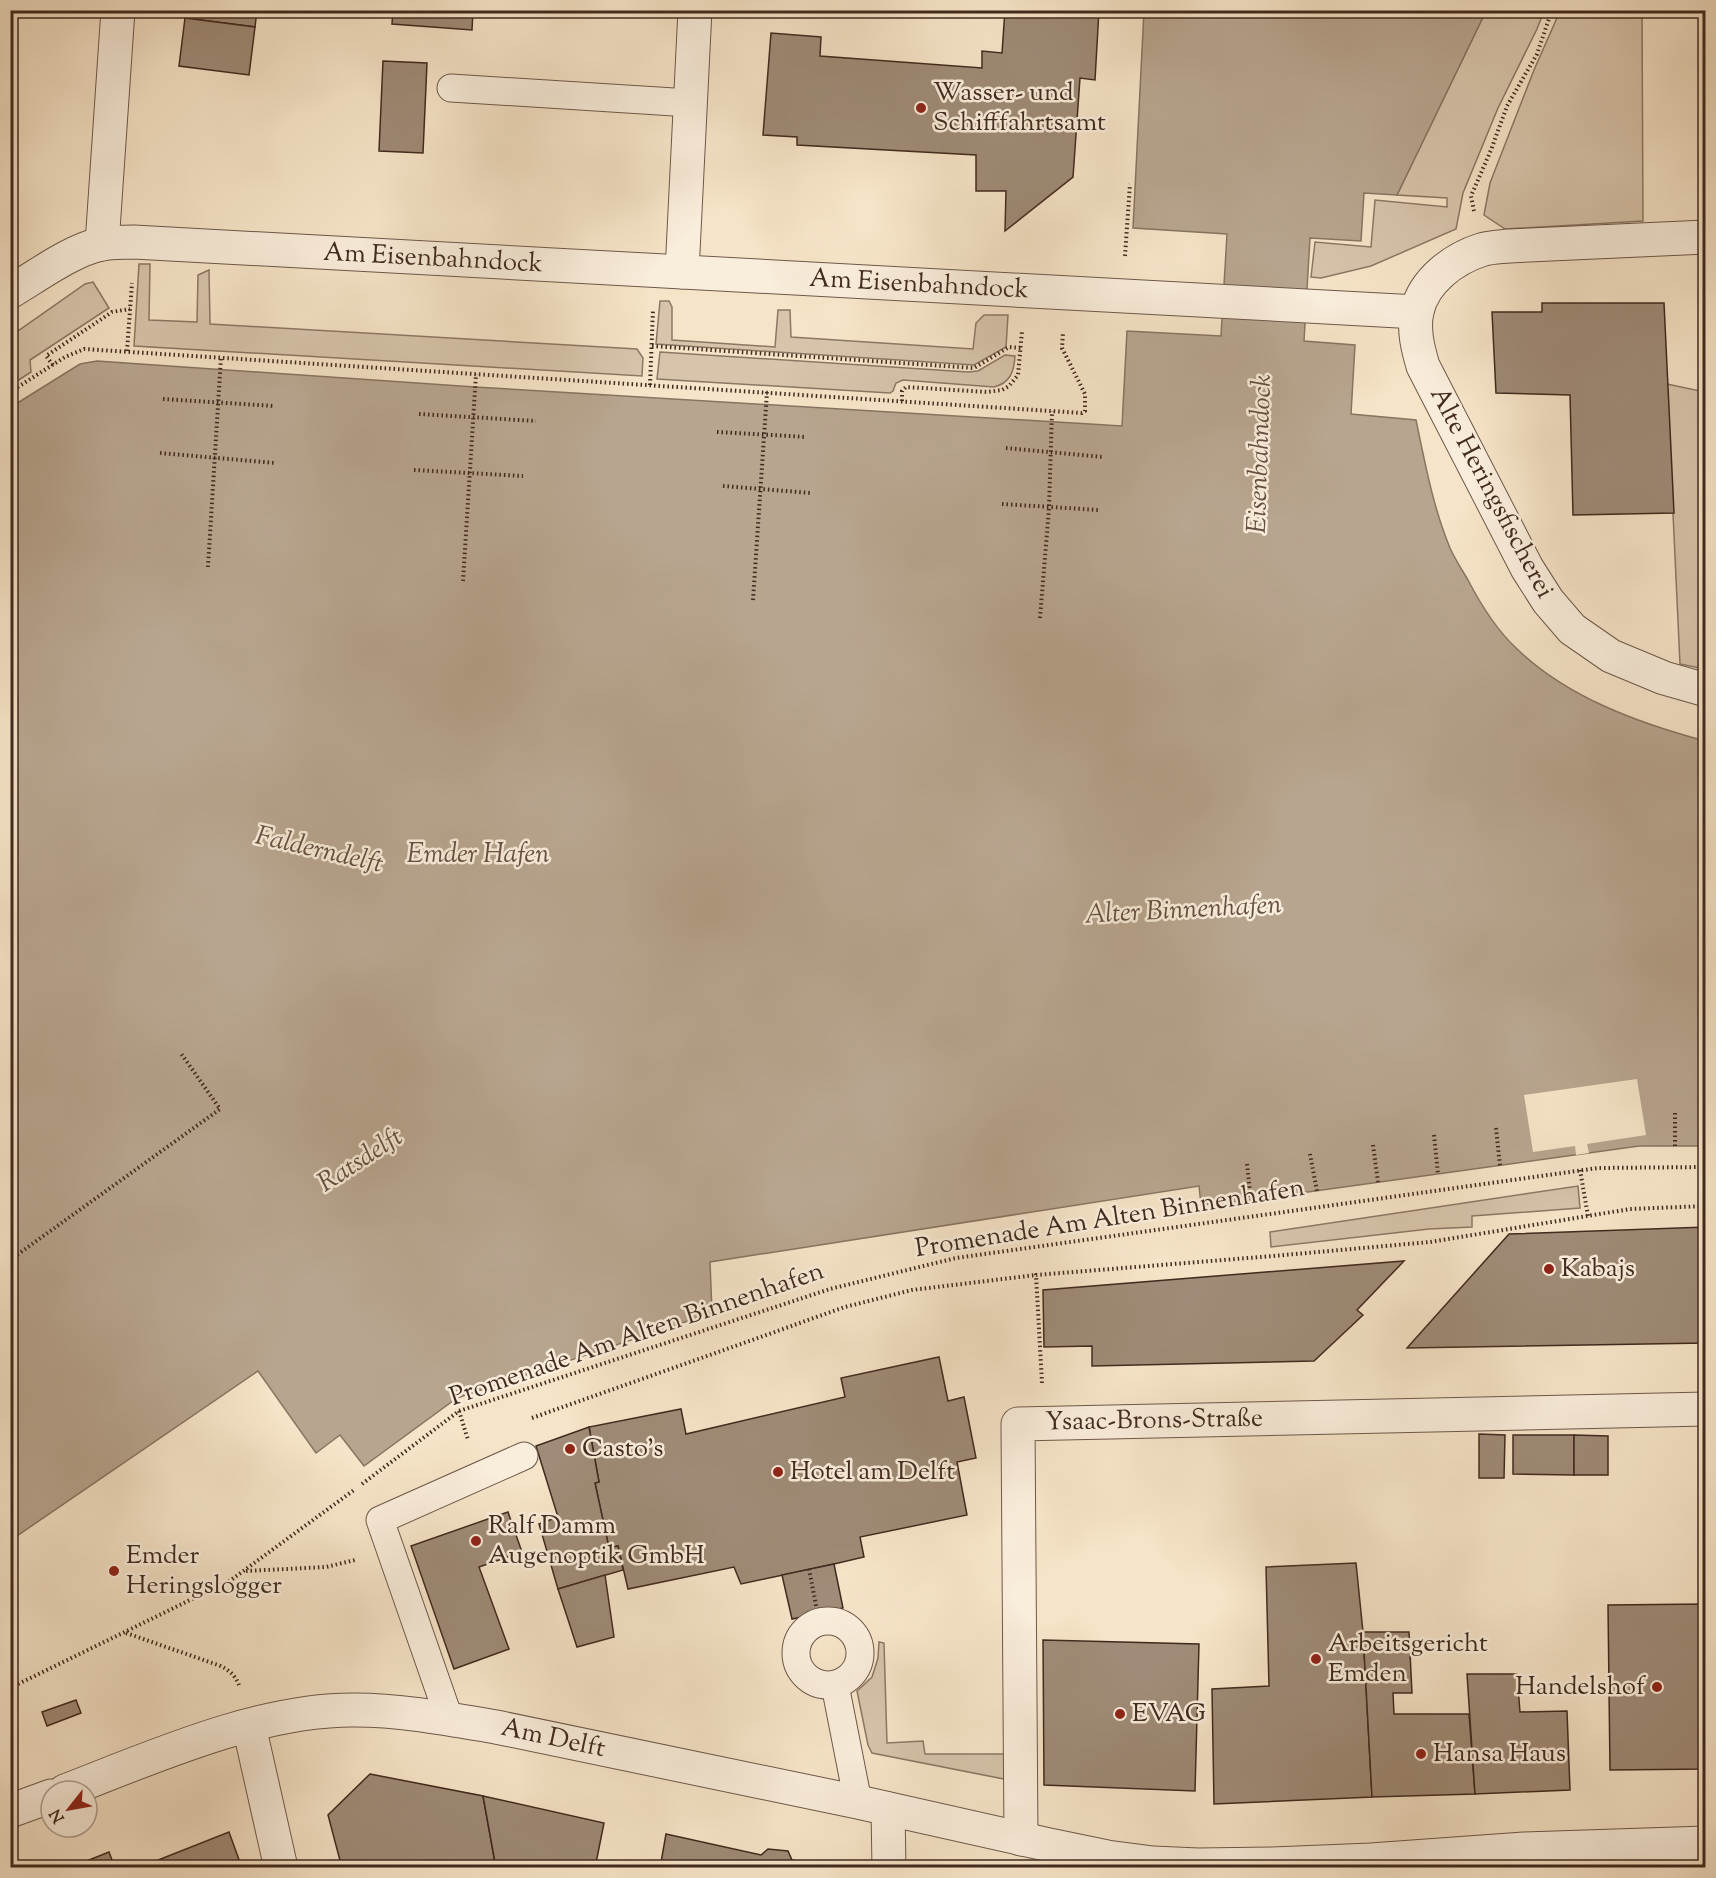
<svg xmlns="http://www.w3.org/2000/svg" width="1716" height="1878" font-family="'Sorts Mill Goudy',serif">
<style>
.green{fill:#d7c4ab;stroke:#8c7765;stroke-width:1.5}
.water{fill:#b8a58f;stroke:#887462;stroke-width:1.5}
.pier{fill:#f6e4c8}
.building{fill:#9f8b77;stroke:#412a1f;stroke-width:1.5}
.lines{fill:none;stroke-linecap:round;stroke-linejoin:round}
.service-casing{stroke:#6e5849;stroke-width:29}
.minor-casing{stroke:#6e5849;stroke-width:35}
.tertiary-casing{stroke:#6e5849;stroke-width:35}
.path{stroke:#412a1f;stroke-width:4;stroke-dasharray:1.5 3;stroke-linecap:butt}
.service{stroke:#f9eddb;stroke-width:27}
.minor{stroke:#f9eddb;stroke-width:33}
.tertiary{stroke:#f9eddb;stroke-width:33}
.poi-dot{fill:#8f2418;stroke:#f9eddb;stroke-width:2}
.labels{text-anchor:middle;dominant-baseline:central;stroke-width:5;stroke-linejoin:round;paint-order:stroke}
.poi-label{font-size:26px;fill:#412a1f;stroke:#f9eddb;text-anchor:start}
.street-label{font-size:26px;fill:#412a1f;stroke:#f9eddb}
.water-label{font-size:27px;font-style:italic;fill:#654f41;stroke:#f9eddb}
</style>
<rect width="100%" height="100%" fill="#f6e4c8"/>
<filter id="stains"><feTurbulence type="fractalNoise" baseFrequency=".00333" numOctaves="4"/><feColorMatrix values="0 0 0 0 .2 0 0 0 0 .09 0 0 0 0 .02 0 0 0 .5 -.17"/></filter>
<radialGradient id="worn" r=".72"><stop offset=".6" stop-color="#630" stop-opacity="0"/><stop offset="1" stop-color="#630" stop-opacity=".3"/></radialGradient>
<g class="green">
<path d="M1486,11H1544L1537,29L1498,108L1463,193L1456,229L1371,266L1321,278L1311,277L1315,242L1371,247L1375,200L1447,207V198L1397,195Z"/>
<path d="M1560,11H1642L1643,221L1505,229L1484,215L1490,183L1534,70Z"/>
<path d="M139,264H150L149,320L197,322L198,275L209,270L210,324L637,349L643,358L642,376L134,346Z"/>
<path d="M93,282L109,308L30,360L31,372L11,385V336L85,284Z"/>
<path d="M660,301H669L672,307V340L775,347L778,310H790L791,337L973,349L976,323L984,315H1008L1006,347L974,365L656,344Z"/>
<path d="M660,352L968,372L978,371L1005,355L1015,356C1014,372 1010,383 994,387L903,380L896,383L893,391L890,393L657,379Z"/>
<path d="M1667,384L1705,392V669L1680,664Z"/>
<path d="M1578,1186L1580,1208L1472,1216V1227L1429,1229L1271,1247L1270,1232Z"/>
<path d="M879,1642L884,1643L887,1743L923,1741L925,1754H1004V1779L872,1753L868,1745L857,1691L872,1677L878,1658Z"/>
</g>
<path class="water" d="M1144,11H1486L1397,195L1364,193L1361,241L1310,238L1304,341L1355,345L1351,414L1416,420C1425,463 1433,507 1450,548C1455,559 1462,570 1468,580C1480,603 1496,629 1515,647C1566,697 1638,723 1705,741V1146H1639L1251,1200L1201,1205L1199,1186L710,1262L712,1313L457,1398L364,1466L340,1435L316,1453L258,1371L11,1540V407L80,364L97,361L475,387L1122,426L1127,331L1221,336L1227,234L1133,228Z"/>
<path class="pier" d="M1637,1079L1646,1135L1587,1144L1589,1153L1576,1155L1575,1146L1533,1152L1524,1095Z"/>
<g class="building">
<path d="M186,10H257L255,27L185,18Z"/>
<path d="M393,10H473L472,30L392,24Z"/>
<path d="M1005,10H1099L1095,80L1080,78L1073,177L1005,231L1006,191H976V155L797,145V137L763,135L771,33L821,37L820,56L982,68V51L1002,53Z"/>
<path d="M185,18L255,27L249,75L179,66Z"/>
<path d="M383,61L427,63L423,153L379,151Z"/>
<path d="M1542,303H1664L1674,513L1573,515L1570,395L1496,393L1492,312H1542Z"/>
<path d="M1706,1227V1343L1407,1348L1509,1234Z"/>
<path d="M1404,1261L1357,1310L1363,1315L1314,1361L1092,1366V1346L1044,1347L1043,1290Z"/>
<path d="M939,1357L948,1401L964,1397L976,1458L957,1462L967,1515L860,1537L864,1557L834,1564L741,1584L734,1567L628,1589L618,1546L609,1548L595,1483L599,1482L589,1427L681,1409L686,1434L845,1397L841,1378Z"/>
<path d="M589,1427L599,1482L595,1483L609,1548L618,1546L623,1570L558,1589L539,1524L558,1517L536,1446Z"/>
<path d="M1479,1434L1505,1435L1504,1478H1479Z"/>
<path d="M1513,1435H1574V1475L1513,1474Z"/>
<path d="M1574,1435L1608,1436V1475H1574Z"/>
<path d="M508,1512L522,1552L479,1567L509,1649L454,1669L411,1546Z"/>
<path d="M1356,1563L1363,1632L1372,1797L1214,1804L1212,1689L1269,1686L1266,1567Z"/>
<path d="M834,1564L843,1608L792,1619L782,1575Z"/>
<path d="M605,1575L614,1637L577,1647L558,1589Z"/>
<path d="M1706,1604V1769L1610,1770L1608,1605Z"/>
<path d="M1363,1632H1409L1412,1693H1393L1394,1714H1469L1475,1794L1372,1797Z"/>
<path d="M1043,1640L1199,1644L1195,1791L1044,1785Z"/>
<path d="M1467,1674H1517L1520,1712L1567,1711L1570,1790L1475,1794Z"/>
<path d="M76,1700L81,1713L47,1726L42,1712Z"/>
<path d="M370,1774L483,1796L496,1868H342L328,1815Z"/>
<path d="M483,1796L604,1823L595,1868H496Z"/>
<path d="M229,1832L242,1868H138Z"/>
<path d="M666,1834L761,1855L768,1849L788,1851L792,1860L812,1863L814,1868H660Z"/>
<path d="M109,1852L115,1868H69Z"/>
</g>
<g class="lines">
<defs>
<g id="service">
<path d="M451,88L690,103"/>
<circle cx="828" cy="1653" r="32"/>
<path d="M835,1685L858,1802"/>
<path d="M449,1718L380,1520L524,1456"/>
</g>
<g id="minor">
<path d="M1706,237L1509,246C1500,247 1490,247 1481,250C1453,259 1424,281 1417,311C1413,330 1418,349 1423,366L1527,568L1548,601L1572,629L1611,656L1664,678L1706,690"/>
<path d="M102,244L118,10"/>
<path d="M682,272L695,10"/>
<path d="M10,292C37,276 72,250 101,244C112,242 123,242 134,242L1417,312"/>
<path d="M249,1726L281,1868"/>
<path d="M888,1809L889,1868"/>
<path d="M1021,1839L1018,1424L1706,1409"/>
</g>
<g id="tertiary">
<path d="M65,1791C153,1757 260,1709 355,1710C402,1710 449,1719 496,1727L858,1802L1045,1844L1107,1857L1153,1863L1198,1865L1273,1864L1371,1860L1524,1849L1706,1843"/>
<path d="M10,1811L51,1796"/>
</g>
</defs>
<use href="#service" class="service-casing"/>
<use href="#minor" class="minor-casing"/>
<use href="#tertiary" class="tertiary-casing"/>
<g class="path">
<path d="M1474,211L1471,196L1491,150L1507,106L1537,54L1552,10"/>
<path d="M1125,256L1130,184"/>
<path d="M652,346L974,368L1009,347L1021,348"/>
<path d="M127,351L132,283"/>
<path d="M53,365L46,356L112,312L130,309"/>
<path d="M650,385L653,310"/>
<path d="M10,392L65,357L84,349L1082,413L1085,411V394L1062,348L1063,332"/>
<path d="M163,399L274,406"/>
<path d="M902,401V391L906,387L987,392L1002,390L1009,386L1018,375L1022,331"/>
<path d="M419,414L536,421"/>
<path d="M717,432L806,437"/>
<path d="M1006,448L1103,457"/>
<path d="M160,453L275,463"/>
<path d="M414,470L523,476"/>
<path d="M723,486L811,493"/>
<path d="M1002,504L1098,510"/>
<path d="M208,567L221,357"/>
<path d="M463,581L476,374"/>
<path d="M753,600L767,392"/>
<path d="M1040,618L1049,508L1052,411"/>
<path d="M1496,1128L1500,1166"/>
<path d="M1434,1135L1438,1174"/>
<path d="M1373,1145L1378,1182"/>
<path d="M1675,1146V1111"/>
<path d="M1310,1154L1317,1191"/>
<path d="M1247,1164L1251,1200"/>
<path d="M1580,1170L1588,1216"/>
<path d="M10,1260L220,1109L180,1052"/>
<path d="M1042,1383L1036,1275L1273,1256L1430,1242L1630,1209L1706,1206"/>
<path d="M459,1411L468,1440"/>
<path d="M532,1418L845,1307L912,1290L1036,1275"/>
<path d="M362,1484L459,1411L830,1289L956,1258L1598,1168L1706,1167"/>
<path d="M809,1569L819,1621"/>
<path d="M246,1571L326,1567L355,1560"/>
<path d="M126,1633L218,1665C228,1669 235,1675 239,1685"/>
<path d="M10,1688L231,1580L354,1490"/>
</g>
<use href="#service" class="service"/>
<use href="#minor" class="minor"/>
<use href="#tertiary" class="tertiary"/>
</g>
<g class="poi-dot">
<circle cx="921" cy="108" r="6"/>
<circle cx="1549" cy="1269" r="6"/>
<circle cx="570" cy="1449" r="6"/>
<circle cx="778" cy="1472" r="6"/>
<circle cx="476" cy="1541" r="6"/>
<circle cx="114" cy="1571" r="6"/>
<circle cx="1316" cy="1659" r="6"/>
<circle cx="1657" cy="1687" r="6"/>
<circle cx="1120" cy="1714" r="6"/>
<circle cx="1421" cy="1754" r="6"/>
</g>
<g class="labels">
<g class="poi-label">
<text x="933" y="93">Wasser- und<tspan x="933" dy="30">Schifffahrtsamt</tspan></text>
<text x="1561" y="1269">Kabajs</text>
<text x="582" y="1449">Casto's</text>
<text x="790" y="1472">Hotel am Delft</text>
<text x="488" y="1526">Ralf Damm<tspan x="488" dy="30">Augenoptik GmbH</tspan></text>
<text x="126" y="1556">Emder<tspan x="126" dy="30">Heringslogger</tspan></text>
<text x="1328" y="1644">Arbeitsgericht<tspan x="1328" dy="30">Emden</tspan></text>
<text x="1645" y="1687" text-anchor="end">Handelshof</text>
<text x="1132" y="1714">EVAG</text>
<text x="1433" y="1754">Hansa Haus</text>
</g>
<g class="street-label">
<text transform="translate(433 259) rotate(3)">Am Eisenbahndock</text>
<text transform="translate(919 285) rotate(3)">Am Eisenbahndock</text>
<text transform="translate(1491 493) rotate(62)">Alte Heringsfischerei</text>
<text transform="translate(1110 1219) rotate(-9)">Promenade Am Alten Binnenhafen</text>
<text transform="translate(637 1335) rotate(-19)">Promenade Am Alten Binnenhafen</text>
<text transform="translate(1154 1421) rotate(-1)">Ysaac-Brons-Straße</text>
<text transform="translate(553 1739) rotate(12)">Am Delft</text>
</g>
<g class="water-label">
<text transform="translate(1261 454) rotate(-88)">Eisenbahndock</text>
<text transform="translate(319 851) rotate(13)">Falderndelft</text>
<text x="478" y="855">Emder Hafen</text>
<text transform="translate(1183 911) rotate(-3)">Alter Binnenhafen</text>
<text transform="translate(361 1161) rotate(-33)">Ratsdelft</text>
</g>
</g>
<rect width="1716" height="1878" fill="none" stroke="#f6e4c8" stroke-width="36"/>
<rect x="12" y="12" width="1692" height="1854" fill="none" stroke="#412a1f" stroke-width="3"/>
<rect x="18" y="18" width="1680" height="1842" fill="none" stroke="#412a1f" stroke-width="1.5"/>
<g transform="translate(69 1809) rotate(239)"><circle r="28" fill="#f9eddb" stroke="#af9f90" stroke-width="1.5"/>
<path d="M0-4.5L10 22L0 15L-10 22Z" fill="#8f2418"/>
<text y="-9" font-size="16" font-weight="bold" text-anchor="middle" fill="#412a1f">N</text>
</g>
<rect width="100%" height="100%" filter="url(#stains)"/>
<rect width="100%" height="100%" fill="url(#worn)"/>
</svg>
